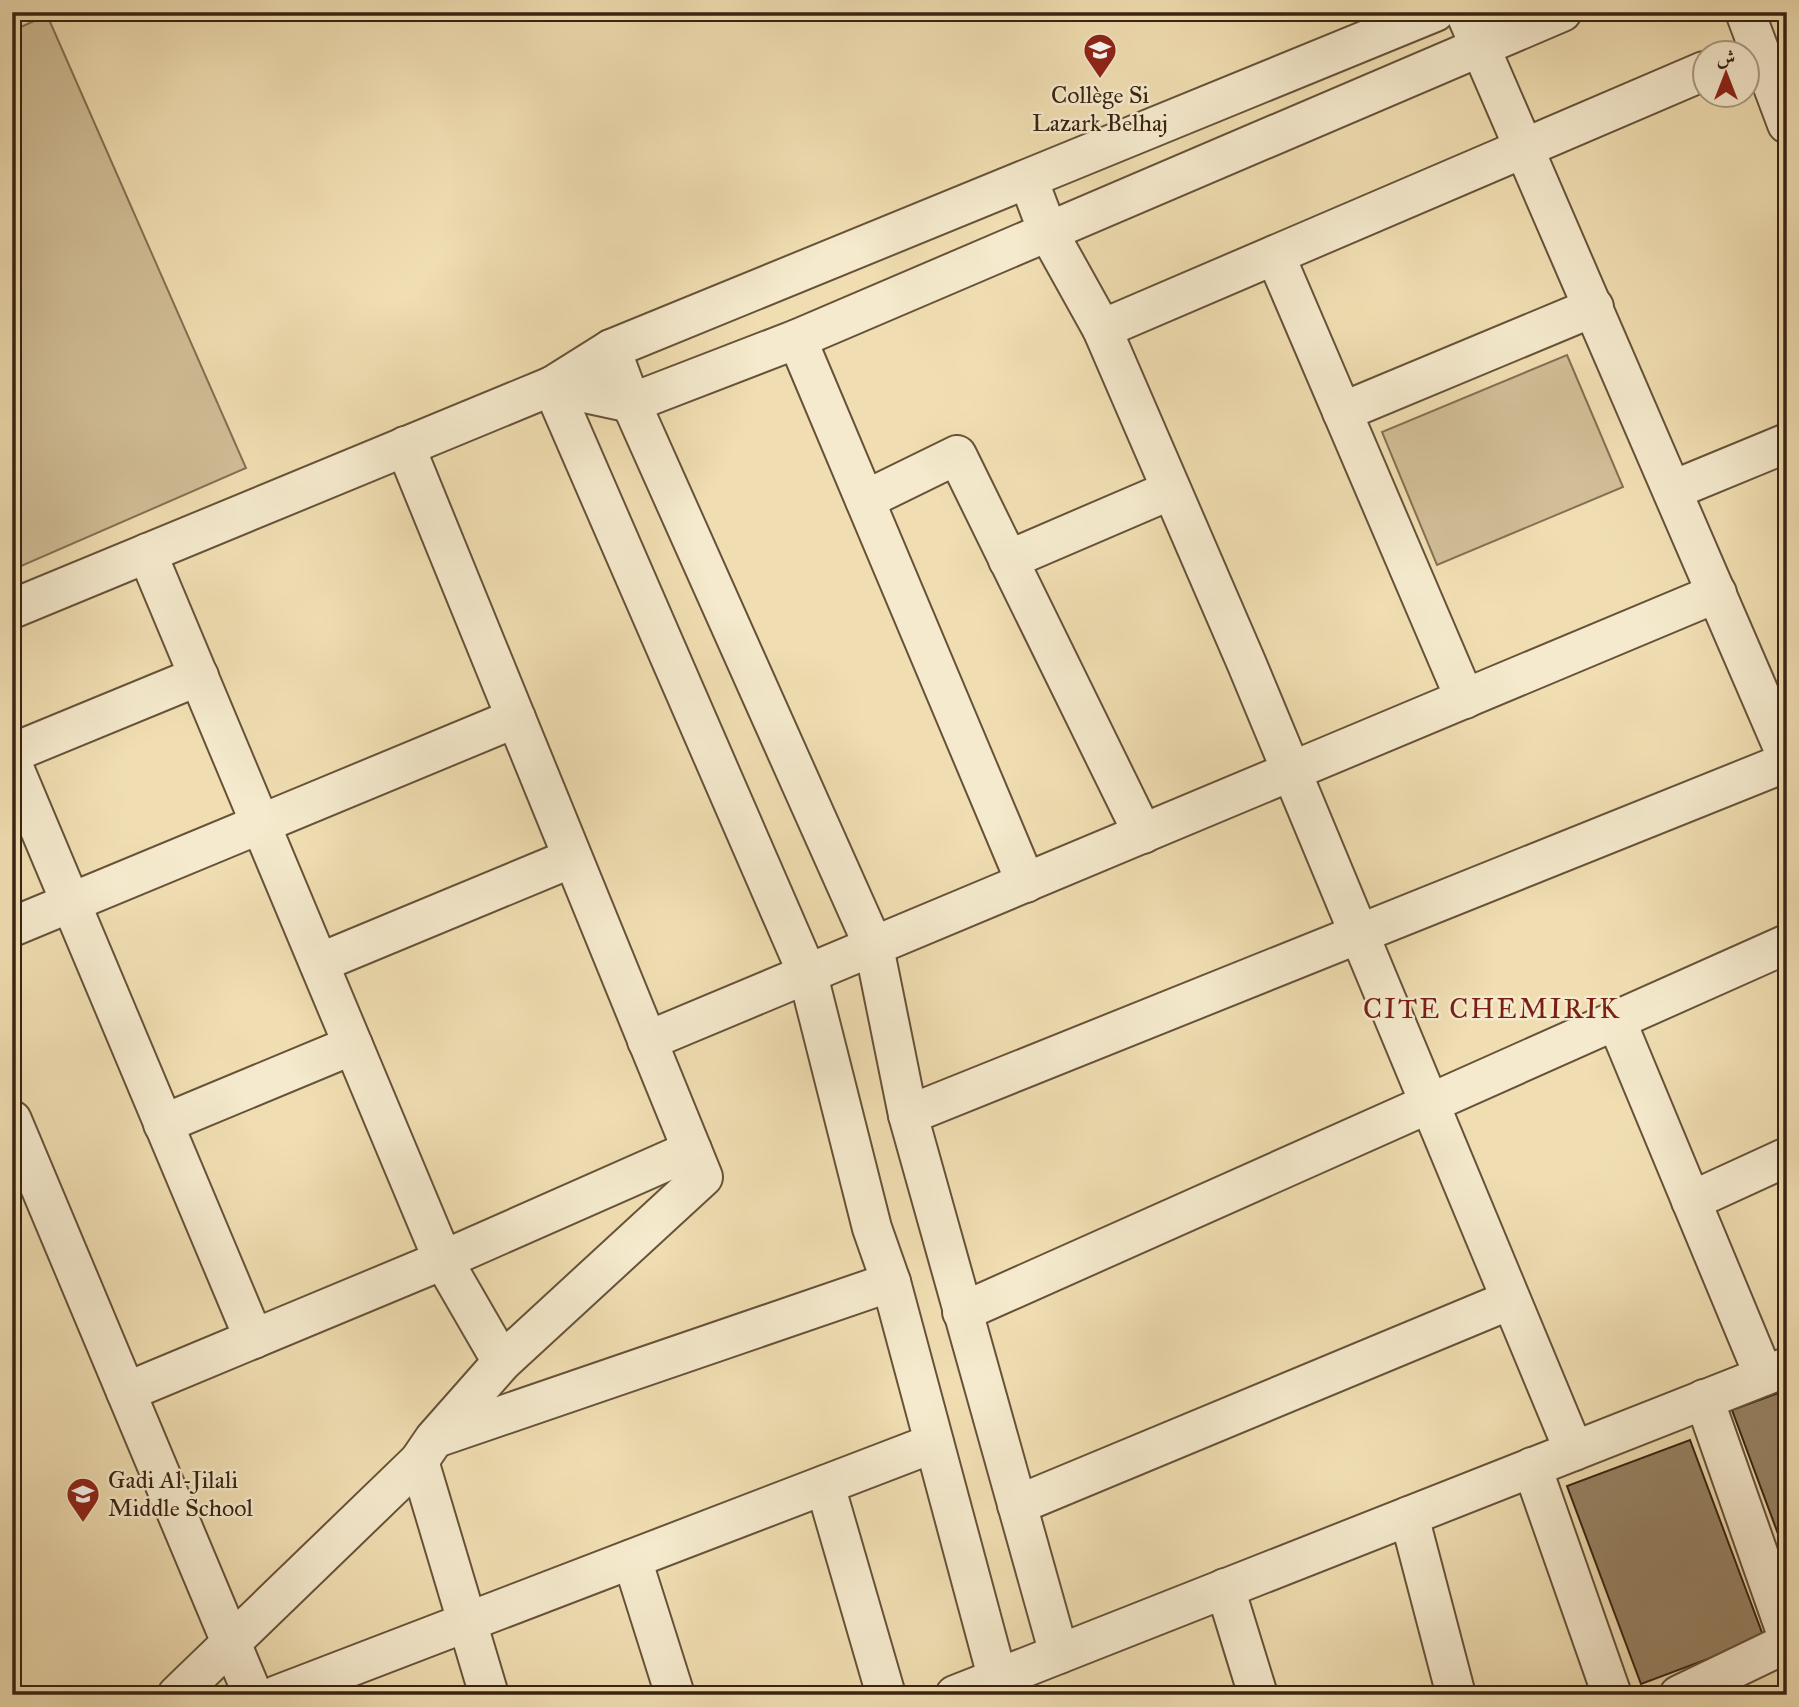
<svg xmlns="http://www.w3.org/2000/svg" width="1799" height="1707" font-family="'IM FELL Great Primer',Amiri,serif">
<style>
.green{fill:#d1be97;stroke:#857054;stroke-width:2}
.building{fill:#988465;stroke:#392311;stroke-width:2}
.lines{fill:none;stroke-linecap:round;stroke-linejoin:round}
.minor-casing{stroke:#675239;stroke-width:42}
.minor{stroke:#f5eacd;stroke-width:38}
.labels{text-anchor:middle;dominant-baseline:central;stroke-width:5;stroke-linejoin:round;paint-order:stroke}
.poi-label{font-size:24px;fill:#392311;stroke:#f5eacd}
.quarter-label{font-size:28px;letter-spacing:2px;fill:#7a1f14;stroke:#f5eacd}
</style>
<rect width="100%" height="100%" fill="#f0deb2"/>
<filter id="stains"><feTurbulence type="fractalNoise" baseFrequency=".00286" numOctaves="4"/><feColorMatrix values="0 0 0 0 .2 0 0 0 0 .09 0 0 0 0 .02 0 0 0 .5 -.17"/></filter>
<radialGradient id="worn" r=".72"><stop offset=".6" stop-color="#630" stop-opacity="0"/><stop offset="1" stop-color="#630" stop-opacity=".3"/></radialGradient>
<g class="green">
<path d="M47,15L246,468L12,570V31Z"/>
<path d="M1567,355L1623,487L1437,565L1382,432Z"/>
</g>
<g class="building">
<path d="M1787,1390V1558L1732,1410Z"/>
<path d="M1690,1440L1764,1638L1641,1684L1567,1486Z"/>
</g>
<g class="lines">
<defs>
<g id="minor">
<path d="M1465,12L1787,757"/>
<path d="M1745,12L1787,124"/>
<path d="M1028,179L1048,232L1102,329L1246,662L1574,1451"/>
<path d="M1275,255L1465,699"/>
<path d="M1102,329L1704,71"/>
<path d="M797,339L1026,883"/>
<path d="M611,349L631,403L874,947L908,1115L1059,1654"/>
<path d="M552,386L808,975L872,1228L891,1282L1002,1695"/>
<path d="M552,386L631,403L797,339L1562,12"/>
<path d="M1342,412L1594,307"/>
<path d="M1673,490L1787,443"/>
<path d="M865,500L957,455L1143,834"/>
<path d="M147,553L443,1260L502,1362"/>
<path d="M1008,560L1171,490"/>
<path d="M12,609L552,386L611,349L1435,12"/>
<path d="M12,753L199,676"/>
<path d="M12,763L254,1339"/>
<path d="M12,927L516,718"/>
<path d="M319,963L572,858"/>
<path d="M1616,1020L1764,1376"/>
<path d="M647,1041L1717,593"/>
<path d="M908,1115L1787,762"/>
<path d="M12,1120L253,1695"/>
<path d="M163,1124L353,1045"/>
<path d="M1691,1201L1787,1157"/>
<path d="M962,1312L1787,944"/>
<path d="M126,1392L443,1260L692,1150"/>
<path d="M1704,1399L1787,1635"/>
<path d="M436,1438L891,1282"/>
<path d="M419,1461L489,1695"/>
<path d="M1532,1467L1612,1695"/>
<path d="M825,1485L886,1695"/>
<path d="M1017,1505L1510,1300"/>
<path d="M1409,1516L1456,1695"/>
<path d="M632,1559L675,1695"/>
<path d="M1225,1588L1258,1695"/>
<path d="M177,1695L419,1461L434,1439L502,1362L703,1177L405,446"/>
<path d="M277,1695L934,1443"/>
<path d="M955,1695L1787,1367"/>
<path d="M1679,1695L1787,1643"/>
</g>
</defs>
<use href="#minor" class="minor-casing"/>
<use href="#minor" class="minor"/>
</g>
<defs>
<symbol id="school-pin" viewBox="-11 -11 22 30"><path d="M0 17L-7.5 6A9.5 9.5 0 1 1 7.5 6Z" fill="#8f2418" stroke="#f5eacd"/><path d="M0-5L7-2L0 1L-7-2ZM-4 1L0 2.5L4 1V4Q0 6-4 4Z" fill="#fff"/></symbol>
</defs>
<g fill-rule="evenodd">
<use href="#school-pin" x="1081" y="31" width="38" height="52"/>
<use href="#school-pin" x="64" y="1475" width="38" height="52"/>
</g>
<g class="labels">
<g class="poi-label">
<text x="1100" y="95">Collège Si<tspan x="1100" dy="28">Lazark Belhaj</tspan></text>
<text x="108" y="1480" text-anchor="start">Gadi Al-Jilali<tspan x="108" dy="28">Middle School</tspan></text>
</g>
<g class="quarter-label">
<text x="1492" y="1008">CITE CHEMIRIK</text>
</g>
</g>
<rect width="1799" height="1707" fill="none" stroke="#f0deb2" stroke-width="42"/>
<rect x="14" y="14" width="1771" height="1679" fill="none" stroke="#392311" stroke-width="3.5"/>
<rect x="21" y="21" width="1757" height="1665" fill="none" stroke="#392311" stroke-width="2"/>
<g transform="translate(1726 74)"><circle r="33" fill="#f5eacd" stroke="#aa9a82" stroke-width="2"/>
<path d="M0-5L12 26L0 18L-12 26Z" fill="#8f2418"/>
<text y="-10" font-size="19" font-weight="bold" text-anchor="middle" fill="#392311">ش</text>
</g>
<rect width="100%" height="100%" filter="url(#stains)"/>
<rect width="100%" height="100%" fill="url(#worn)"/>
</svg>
